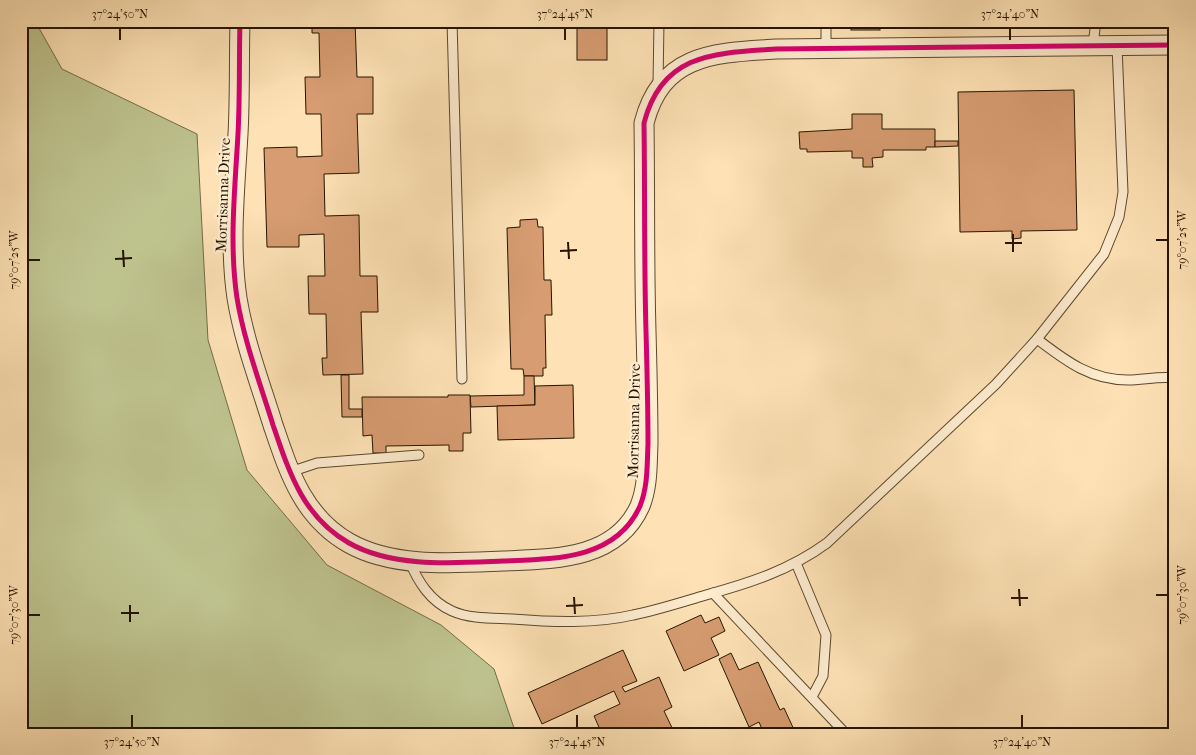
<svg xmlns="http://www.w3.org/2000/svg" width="1196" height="755" font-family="'IM FELL French Canon',serif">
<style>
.green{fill:#bec38e;stroke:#726c47}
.building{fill:#d79c71;stroke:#261400}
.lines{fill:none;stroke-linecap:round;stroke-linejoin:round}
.lane-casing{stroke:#5c482d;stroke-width:11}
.street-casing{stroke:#5c482d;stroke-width:21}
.lane{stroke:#feeccf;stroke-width:9}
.street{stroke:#feeccf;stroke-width:19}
.cycleway-casing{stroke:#feeccf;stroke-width:8}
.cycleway{stroke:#d6006c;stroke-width:5}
.ticks{fill:none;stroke:#261400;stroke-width:2}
.labels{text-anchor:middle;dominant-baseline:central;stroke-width:4.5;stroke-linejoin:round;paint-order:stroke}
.street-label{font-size:15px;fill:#261400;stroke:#feeccf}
.neatline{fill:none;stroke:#261400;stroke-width:2}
.ticks-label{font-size:12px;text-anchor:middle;fill:#261400}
</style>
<rect width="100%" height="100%" fill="#fee2b5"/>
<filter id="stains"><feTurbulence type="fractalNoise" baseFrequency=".004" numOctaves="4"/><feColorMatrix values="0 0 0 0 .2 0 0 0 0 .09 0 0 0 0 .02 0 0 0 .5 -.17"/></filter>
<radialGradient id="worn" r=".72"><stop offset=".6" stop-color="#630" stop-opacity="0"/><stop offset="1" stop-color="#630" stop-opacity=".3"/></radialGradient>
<path class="green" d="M21,21H35L62,69L197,134L208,340L247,470L327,565L441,625L494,669L516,734H21Z"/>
<g class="building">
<path d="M312,21H355L357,77H373V114H357L359,173L324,174L325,216L359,215L360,276H377L378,312H361L363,374L323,375L322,358H327L326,314H309L308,276H325L324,234L299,235V247H267L264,148L297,147V157L322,156L321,114H306L305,77H320L319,33H312Z"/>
<rect x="577" y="21" width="30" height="39"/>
<rect x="851" y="21" width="29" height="9"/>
<path d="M1074,90L1077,230L1021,231V238L1012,239V231L960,232L958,92Z"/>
<path d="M852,114H882V129H935V147H926V150H883V157L872,158L873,167H863V158H852V151L807,152V149H800L799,132L852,129Z"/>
<path d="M935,141H958V146L935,147Z"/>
<path d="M537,219L538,227H543L544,280H551L552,315H545L546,368H543V376H524L523,369H511L507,228L520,227V220Z"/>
<path d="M341,375H349V409H362V417H342Z"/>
<path d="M524,376H534L535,405L471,407L470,396L524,395Z"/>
<path d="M573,385L574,438L498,440L497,406L535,405V386Z"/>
<path d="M448,395H470L471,433H463V451H449V445L386,446V453H373L372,435L363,436L362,397H448Z"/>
<path d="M701,615L705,623L719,617L725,631L711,638L719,655L684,671L666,631Z"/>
<path d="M623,650L637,681L622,687L625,692L659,677L672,707L664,711L675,734H602L594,716L620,704L614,691L542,724L528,693Z"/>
<path d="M731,653L739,670L758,662L780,710L784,708L796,734H764L759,722L749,727L719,659Z"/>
</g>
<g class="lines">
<defs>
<g id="lane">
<path d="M452,21L462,379"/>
<path d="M1093,45L1096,21"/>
<path d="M826,49V21"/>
<path d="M658,85L659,21"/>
<path d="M1037,339C1066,361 1090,380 1128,380C1143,380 1159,376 1175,378"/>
<path d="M290,472L317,463L419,455"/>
<path d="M409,560C418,582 430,601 452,611C470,619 492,618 512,619C551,622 595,624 633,615C658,610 682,602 706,595C750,583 790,570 827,543L996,384L1037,339L1104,254L1119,217L1123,192L1117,46"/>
<path d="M796,563L826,635L823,676L812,697"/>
<path d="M713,593L846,734"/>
</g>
<path id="street" d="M240,21C239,59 240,97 238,134C235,188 229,244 237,298C244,341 260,383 273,425C289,472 303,517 349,543C393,568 454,563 503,561C554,559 616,560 640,506C648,486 647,465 648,444C648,406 647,368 646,331C644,262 645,192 644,123C662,53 715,53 776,49L1175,45"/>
</defs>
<use href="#lane" class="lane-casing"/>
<use href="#street" class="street-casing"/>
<use href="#lane" class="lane"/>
<use href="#street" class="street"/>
<defs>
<path id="cycleway" d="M240,21C239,59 240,97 238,134C235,188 229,244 237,298C244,341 260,383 273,425C289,472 303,517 349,543C393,568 454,563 503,561C554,559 616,560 640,506C648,486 647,465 648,444C648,406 647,368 646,331C644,262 645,192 644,123C662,53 715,53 776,49L1175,45"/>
</defs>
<use href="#cycleway" class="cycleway-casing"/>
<use href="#cycleway" class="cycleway"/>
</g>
<path class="ticks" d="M120,28V40M565,28V40M1010,28V40M1013,234V252M1156,240H1168M568,242L569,259M1005,243H1022M123,250L124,267M560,251L577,250M115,259L132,258M28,260H40M1019,589L1020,606M1156,595H1168M574,597L575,614M1011,598H1028M130,605V622M566,606L583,605M121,613H139M28,615H40M132,715V728M577,715V728M1022,715V728"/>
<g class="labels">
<g class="street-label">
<text transform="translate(223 195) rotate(-88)">Morrisanna Drive</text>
<text transform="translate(634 421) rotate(-89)">Morrisanna Drive</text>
</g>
</g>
<rect width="1196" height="755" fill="none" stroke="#fee2b5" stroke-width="55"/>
<rect x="28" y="28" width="1140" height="700" class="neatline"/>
<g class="ticks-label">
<text x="120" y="18">37°24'50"N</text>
<text x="565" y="18">37°24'45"N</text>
<text x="1010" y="18">37°24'40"N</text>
<text transform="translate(1182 240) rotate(-90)" y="4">79°07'25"W</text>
<text transform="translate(14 260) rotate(-90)" y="4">79°07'25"W</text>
<text transform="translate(1182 595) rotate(-90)" y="4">79°07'30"W</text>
<text transform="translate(14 615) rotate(-90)" y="4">79°07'30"W</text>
<text x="132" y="746">37°24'50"N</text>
<text x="577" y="746">37°24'45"N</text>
<text x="1022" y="746">37°24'40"N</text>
</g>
<rect width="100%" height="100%" filter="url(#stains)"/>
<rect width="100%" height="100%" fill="url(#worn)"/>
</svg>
